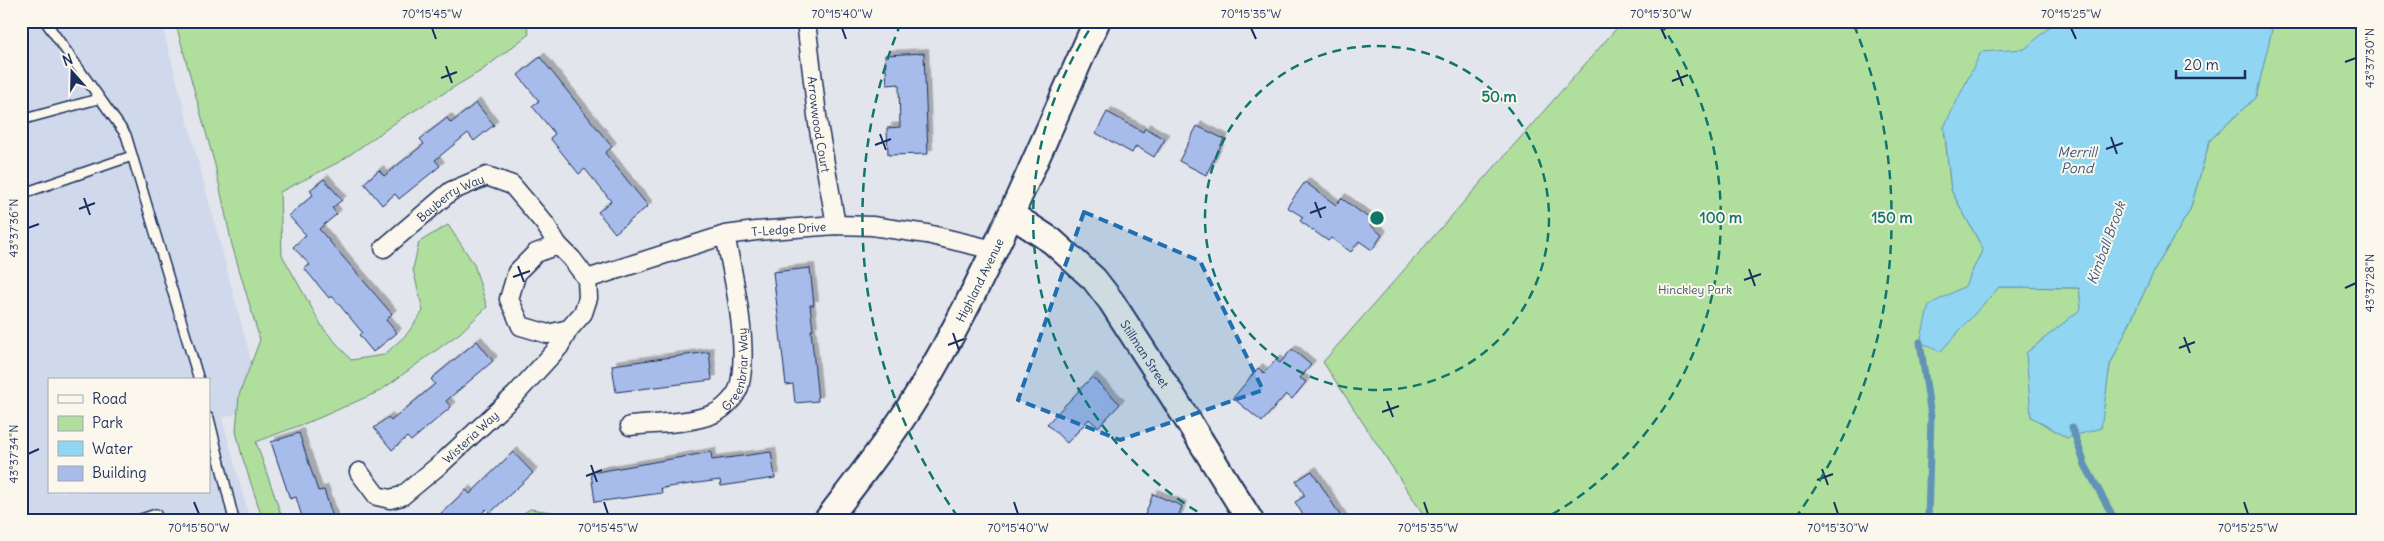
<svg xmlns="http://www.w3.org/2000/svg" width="2384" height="541" font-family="Delius,sans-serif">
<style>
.built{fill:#d0d9eb;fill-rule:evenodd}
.green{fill:#b0de9d;stroke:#66867e}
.water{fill:#90d5f1;stroke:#6193b6}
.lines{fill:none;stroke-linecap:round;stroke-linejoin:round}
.stream{stroke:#6193b6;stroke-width:7}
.building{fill:#a7bcea;stroke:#1b2f5e;filter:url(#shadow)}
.lane-casing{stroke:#1b2f5e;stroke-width:12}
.street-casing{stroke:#1b2f5e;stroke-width:21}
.secondary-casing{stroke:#1b2f5e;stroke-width:29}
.lane{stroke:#fbf7ec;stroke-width:9}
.street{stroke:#fbf7ec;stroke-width:18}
.secondary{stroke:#fbf7ec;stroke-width:25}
.marked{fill:#1f6fb2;fill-opacity:0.2;stroke:#1f6fb2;stroke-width:4;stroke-dasharray:10 6;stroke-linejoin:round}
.ticks{fill:none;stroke:#1b2f5e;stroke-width:2}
.ring{fill:none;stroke:#0f766e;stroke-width:2.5;stroke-dasharray:9 6}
.labels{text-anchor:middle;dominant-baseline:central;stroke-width:4;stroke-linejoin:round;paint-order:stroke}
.street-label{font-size:12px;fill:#1b2f5e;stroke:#fbf7ec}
.park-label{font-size:12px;fill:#405b6e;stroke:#fbf7ec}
.water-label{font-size:14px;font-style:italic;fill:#385883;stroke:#fbf7ec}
.centre{fill:#0f766e;stroke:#fbf7ec;stroke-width:2.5}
.ring-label{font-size:15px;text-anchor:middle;font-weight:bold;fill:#0f766e;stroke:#fbf7ec;stroke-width:4;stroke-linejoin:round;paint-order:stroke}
.neatline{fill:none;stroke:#1b2f5e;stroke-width:2}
.ticks-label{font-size:12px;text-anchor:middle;fill:#1b2f5e}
</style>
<defs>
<filter id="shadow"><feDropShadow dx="4.5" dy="-4.5" stdDeviation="0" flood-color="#0004"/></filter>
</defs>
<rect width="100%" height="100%" fill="#e2e5eb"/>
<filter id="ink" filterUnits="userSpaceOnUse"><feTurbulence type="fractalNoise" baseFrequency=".02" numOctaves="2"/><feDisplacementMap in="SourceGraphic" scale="10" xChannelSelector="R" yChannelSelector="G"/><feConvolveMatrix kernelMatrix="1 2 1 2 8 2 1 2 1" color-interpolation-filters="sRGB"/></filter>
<g filter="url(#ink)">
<path class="built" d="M21,21H161L263,405L222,418L250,520H21ZM49,380H209V492H49Z"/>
<g class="green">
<path d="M175,21H526L529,34L481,71L402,118L341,161L280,192L282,255L323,328L351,360L384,355L407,334L423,311L413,269L419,242L448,225L474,264L487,307L460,333L380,391L319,418L256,442L283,520H263L242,456L236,431L239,395L260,340L232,245L215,165Z"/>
<path d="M1623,21H2056L1944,127L1951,190L1983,249L1970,276L1982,305L1999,287L2079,288L2082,309L2026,353L2100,428L2110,365L2155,269L2190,210L2210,140L2256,97L2273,22L2363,21V520H1427L1323,362Z"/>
<path d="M530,509L581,516L591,520H513Z"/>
</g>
<path class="water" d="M2056,21H2274L2256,97L2210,140L2190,210L2155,269L2110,365L2101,428L2067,438L2031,417L2026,353L2081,309L2079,288L1999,287L1940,352L1920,342L1929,305L1965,286L1983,249L1951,190L1944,127L1981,52L2025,49Z"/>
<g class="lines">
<g class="stream">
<path d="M1920,342L1931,416L1928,520"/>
<path d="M2072,427L2085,465L2115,520"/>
</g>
</g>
<g class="building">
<path d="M924,53L928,154L888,155L887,128L900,127L899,84L887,85L885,55Z"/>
<path d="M540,57L612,147L605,153L648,206L615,233L598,212L611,201L585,169L579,174L550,138L555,134L532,106L539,101L518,75Z"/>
<path d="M476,103L494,125L474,141L468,133L435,160L440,166L399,199L395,194L382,205L364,183L379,170L384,176L424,144L420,139L447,118L451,123Z"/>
<path d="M1107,112L1143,132L1145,128L1165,139L1154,157L1136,146L1132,153L1096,133Z"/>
<path d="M1197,126L1224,139L1206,175L1179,161Z"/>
<path d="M324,179L342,200L332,208L337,214L319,229L392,314L386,320L397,333L373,352L359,335L362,332L332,296L329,298L304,268L310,265L293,247L306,235L289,216L313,195L310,190Z"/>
<path d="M1305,182L1336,205L1341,198L1373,221L1370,225L1382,235L1372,250L1359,241L1351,252L1331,238L1328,241L1300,221L1303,217L1287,207Z"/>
<path d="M810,268L814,305H810L813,330H811L818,401L795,403L793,384L786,385L773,272Z"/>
<path d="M477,341L493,361L446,401L451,407L411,441L407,437L392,450L374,428L388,417L391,421L435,384L431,379Z"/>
<path d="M1292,349L1311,365L1300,378L1306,382L1292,399L1286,394L1262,422L1233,398L1258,368L1264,373L1276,360L1280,363Z"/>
<path d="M709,352L712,380L616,392L612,365Z"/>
<path d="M1092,377L1120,404L1098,427L1089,419L1067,443L1047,424Z"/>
<path d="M299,433L318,491L324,490L334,520H303L296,497L290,499L271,442Z"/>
<path d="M513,452L533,473L490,513L486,509L475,520H434L466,490L470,494Z"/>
<path d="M711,452L712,460L771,452L775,478L721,486L720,480L661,488L662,493L595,502L591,473Z"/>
<path d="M1312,471L1343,520H1306L1295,502L1305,496L1296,481Z"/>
<path d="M1153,494L1182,506L1177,520H1143Z"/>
</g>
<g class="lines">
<defs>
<g id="lane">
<path d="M45,21L126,135L199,380"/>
<path d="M21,120L98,99"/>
<path d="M21,194L132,156"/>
<path d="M209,418L234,520"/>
<path d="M138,520L156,514L158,520"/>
</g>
<g id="street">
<path id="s1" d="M806,21L818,124L836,225"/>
<path id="s2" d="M384,248L451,191L487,176L512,185L545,224L558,245"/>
<path id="s3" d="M587,279L725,235L756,231L836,225L872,226L927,234L994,250"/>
<path id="s4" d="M630,426C656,423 688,424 713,414C723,410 736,397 739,387C750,347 733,275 725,235"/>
<path id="s5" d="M359,472L377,496L390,499L402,496L443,462L515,395L559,347L569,329L583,313L588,298L587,279L572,259L558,245L536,253L517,272L509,299L521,326L548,334L569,329"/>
</g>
<g id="secondary">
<path id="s6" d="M1012,215L1052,241L1094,279L1111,301L1172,395L1250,520"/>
<path id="s7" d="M827,520C862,474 899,428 928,377C994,263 1043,141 1097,21"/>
</g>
</defs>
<use href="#lane" class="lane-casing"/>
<use href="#street" class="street-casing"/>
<use href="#secondary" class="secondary-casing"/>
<use href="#lane" class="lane"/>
<use href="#street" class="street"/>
<use href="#secondary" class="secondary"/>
</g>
</g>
<path class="marked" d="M1084,212L1200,261L1263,390L1120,440L1018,400Z"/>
<path class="ticks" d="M432,28L436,39M842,28L846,39M1251,28L1256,39M1661,28L1666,39M2071,28L2076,39M2345,62L2356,58M446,66L452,83M1677,70L1683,86M441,78L457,72M1672,81L1688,75M880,134L886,150M2111,137L2117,154M875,145L891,139M2106,149L2123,143M84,198L90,215M1315,202L1321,218M79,209L95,203M1310,213L1326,207M28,228L39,224M518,266L524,282M1749,269L1755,286M513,277L530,271M1744,280L1761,274M2345,288L2356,283M953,333L959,350M2184,337L2190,353M948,345L964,339M2179,348L2195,342M1387,401L1393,417M1382,412L1399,406M28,454L39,449M591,465L597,482M1822,469L1828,485M586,476L602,470M1817,480L1833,474M194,502L199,514M604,502L608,514M1014,502L1018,514M1424,502L1428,514M1834,502L1838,514M2244,502L2248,514"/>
<g class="ring">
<circle cx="1377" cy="218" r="172"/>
<path d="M1210 519A344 344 0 0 1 1094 23M1660 23A344 344 0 0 1 1544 519"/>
<path d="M958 517A515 515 0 0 1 900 25M1854 25A515 515 0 0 1 1796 517"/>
</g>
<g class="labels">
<g class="street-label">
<text stroke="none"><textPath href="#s1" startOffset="104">Arrowwood Court</textPath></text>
<text stroke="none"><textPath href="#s2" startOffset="84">Bayberry Way</textPath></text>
<text stroke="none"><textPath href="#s3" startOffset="209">T-Ledge Drive</textPath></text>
<text stroke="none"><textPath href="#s7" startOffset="285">Highland Avenue</textPath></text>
<text stroke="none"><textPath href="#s6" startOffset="195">Stillman Street</textPath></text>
<text stroke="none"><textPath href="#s4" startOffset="139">Greenbriar Way</textPath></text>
<text stroke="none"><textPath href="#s5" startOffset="146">Wisteria Way</textPath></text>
</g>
<g class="park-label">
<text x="1695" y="289">Hinckley Park</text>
</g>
<g class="water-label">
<text x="2077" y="152">Merrill<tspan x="2077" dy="16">Pond</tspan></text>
<text transform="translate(2106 243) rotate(-70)">Kimball Brook</text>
</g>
</g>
<circle cx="1377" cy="218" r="8" class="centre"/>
<g class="ring-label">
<text x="1499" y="102">50 m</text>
<text x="1721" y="223">100 m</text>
<text x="1892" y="223">150 m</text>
</g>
<rect width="2384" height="541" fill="none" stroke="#fbf7ec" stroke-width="55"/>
<rect x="48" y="378" width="162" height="115" fill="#fbf7ec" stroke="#a1a7b3"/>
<rect x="58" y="395" width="25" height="8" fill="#fbf7ec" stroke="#a1a7b3"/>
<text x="92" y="404" font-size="15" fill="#1b2f5e">Road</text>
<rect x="58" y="416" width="25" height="15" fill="#b0de9d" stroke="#a1a7b3"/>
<text x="92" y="428" font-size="15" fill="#1b2f5e">Park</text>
<rect x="58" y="441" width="25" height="15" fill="#90d5f1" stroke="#a1a7b3"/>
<text x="92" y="454" font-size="15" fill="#1b2f5e">Water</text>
<rect x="58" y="466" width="25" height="15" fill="#a7bcea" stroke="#a1a7b3"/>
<text x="92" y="478" font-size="15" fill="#1b2f5e">Building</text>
<g transform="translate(72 72) rotate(340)" stroke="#fbf7ec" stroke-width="4" paint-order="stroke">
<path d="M0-4L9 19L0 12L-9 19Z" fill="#1b2f5e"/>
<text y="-8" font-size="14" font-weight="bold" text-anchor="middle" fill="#1b2f5e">N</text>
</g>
<path d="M2176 70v8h69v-8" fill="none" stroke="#1b2f5e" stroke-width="2.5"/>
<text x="2184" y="70" font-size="15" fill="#1b2f5e" stroke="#fbf7ec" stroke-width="4" paint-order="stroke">20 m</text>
<rect x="28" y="28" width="2328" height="486" class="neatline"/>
<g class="ticks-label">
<text x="432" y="18">70°15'45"W</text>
<text x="842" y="18">70°15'40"W</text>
<text x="1251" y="18">70°15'35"W</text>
<text x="1661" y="18">70°15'30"W</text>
<text x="2071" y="18">70°15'25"W</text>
<text transform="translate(2370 58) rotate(-90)" y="4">43°37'30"N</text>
<text transform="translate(14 228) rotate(-90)" y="4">43°37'36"N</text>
<text transform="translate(2370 283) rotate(-90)" y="4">43°37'28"N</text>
<text transform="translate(14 454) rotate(-90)" y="4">43°37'34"N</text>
<text x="199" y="532">70°15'50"W</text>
<text x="608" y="532">70°15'45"W</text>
<text x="1018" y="532">70°15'40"W</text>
<text x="1428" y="532">70°15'35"W</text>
<text x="1838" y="532">70°15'30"W</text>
<text x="2248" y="532">70°15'25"W</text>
</g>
</svg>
